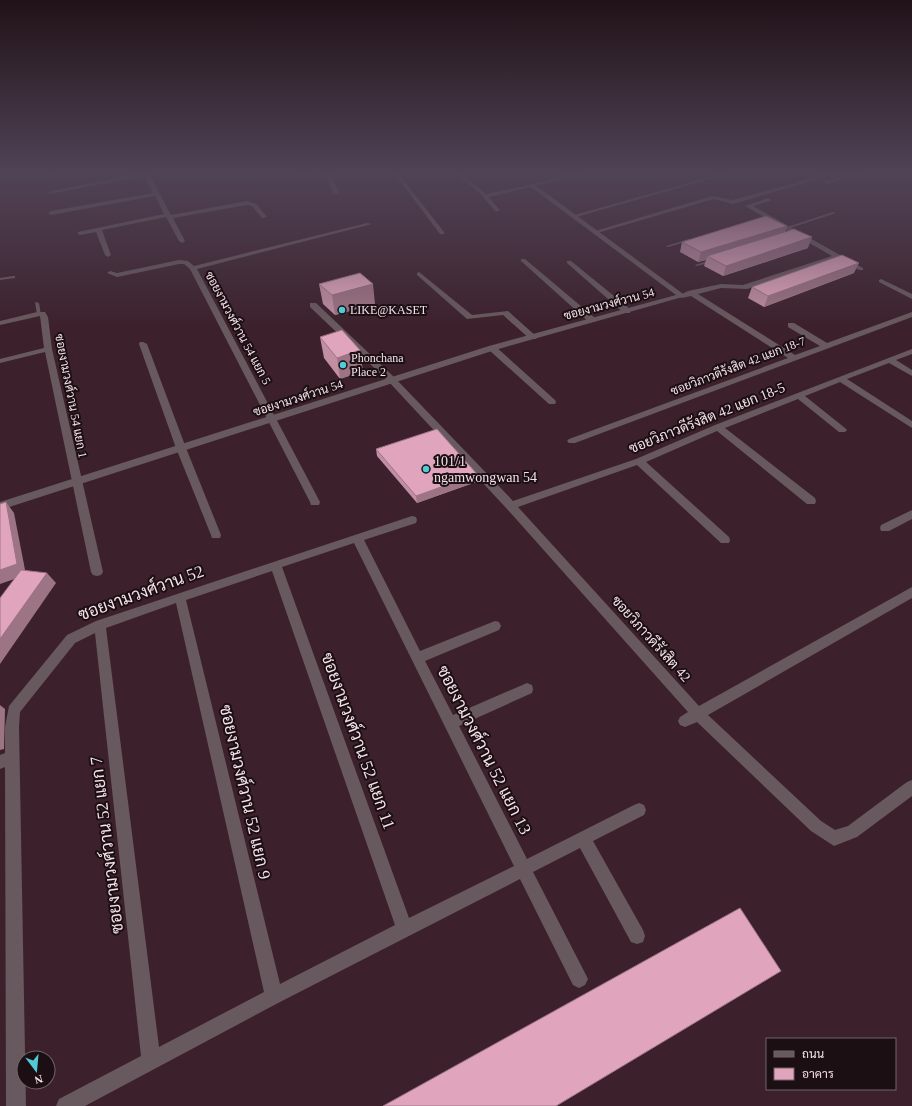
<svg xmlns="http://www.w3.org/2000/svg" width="912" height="1106" font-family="'Times New Roman',Sarabun,serif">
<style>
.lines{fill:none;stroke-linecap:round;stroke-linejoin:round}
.service{fill:#68595e;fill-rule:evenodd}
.minor{fill:#68595e;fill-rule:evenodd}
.tertiary{fill:#68595e;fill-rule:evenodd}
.wall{fill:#c18ea2}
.shaded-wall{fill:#9d7484}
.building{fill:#e0a5bc;stroke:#9d7484}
.poi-dot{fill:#52cbd7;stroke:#1b0f14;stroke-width:1.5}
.labels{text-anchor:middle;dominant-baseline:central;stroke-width:4;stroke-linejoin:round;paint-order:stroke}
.far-street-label{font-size:12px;fill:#f5e1e8;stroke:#1b0f14}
.far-poi-label{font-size:12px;fill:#f5e1e8;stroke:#1b0f14;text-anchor:start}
.street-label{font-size:14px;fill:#f5e1e8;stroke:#1b0f14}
.poi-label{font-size:14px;fill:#f5e1e8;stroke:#1b0f14;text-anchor:start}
.near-street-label{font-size:17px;fill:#f5e1e8;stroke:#1b0f14}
</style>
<rect width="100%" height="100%" fill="#3c212c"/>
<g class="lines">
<g class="service">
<path d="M300,173H317L315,174L299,175Z"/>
<path d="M833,212L836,213L787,229L784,228Z"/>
<path d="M689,239L692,240L668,247L666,246Z"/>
<path d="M714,259L716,260V261L697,266L695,265Z"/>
<path d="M13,276H15V278L0,280V278Z"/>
<path d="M35,302L39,303L41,315L37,314Z"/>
</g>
<g class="minor">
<path d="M51,173H58L55,175Z"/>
<path d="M143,173L149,174L171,215L247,201L256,204L267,217L262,218L252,206L247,205L173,218L185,241L182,243L179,241L166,217L102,230L111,255L108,257L105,255L96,232L80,235L78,234V232L164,214L155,196L51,215L48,213L51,211L153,193L144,176L50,194L47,192Z"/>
<path d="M325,173H330L339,193L338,194L333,193Z"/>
<path d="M394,173H398L444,232V234H440Z"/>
<path d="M578,173H586L532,187L529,185Z"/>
<path d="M724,173H731L576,217L571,216Z"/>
<path d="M831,173H838L733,204L714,199L597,233L592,232L712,196L733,200Z"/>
<path d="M855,173H862L827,184L824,182Z"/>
<path d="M483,195H487L499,209V211H495L483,197Z"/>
<path d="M768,198L771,200L770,201L753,206L863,268V270H859L837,258L747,289L721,288L698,294L795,355L820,346L788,327V323H794L827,343L912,312V317L575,443H569L567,441L569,439L788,358L691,296L682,298L678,296L688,291L721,284L743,285L832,256L745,206Z"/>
<path d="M367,223L372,224L197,269L320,502L319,505H311L310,502L190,269L184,264H179L117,277L107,273L110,271L117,273L179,260L188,261L194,266Z"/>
<path d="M521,259H525L595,318V322H589L521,261Z"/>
<path d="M567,261H571L630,309V313H624L567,263Z"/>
<path d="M419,272L472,315L508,311L537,337L536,339H530L503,315L467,319L417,275V273Z"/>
<path d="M881,279L912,294V299L879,282V280Z"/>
<path d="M310,303H316L395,378L513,501L636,459L715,425L912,349V354L896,360L912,370V376L889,363L847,379L912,421V428L840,382L805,396L845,428L847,430L845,432H839L798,399L725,428L815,498L816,501L815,504H807L717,431L646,462L729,537L730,540L729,543H721L637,465L518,507L699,706L912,587V598L708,715L821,821L835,830L848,826L907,782L912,780V796L857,837L834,846L811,831L697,722L685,727L680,725L678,721L680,717L688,712L507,509L389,382L310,307Z"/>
<path d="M37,312H45L48,317L52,349L103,572L101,575L97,576L93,575L91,572L45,352L0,363V359L44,348L40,316L0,325V321Z"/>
<path d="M140,342H143L147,344L186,448L221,535L220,538H212L211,535L176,448L139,344Z"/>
<path d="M489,346H495L555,400L556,402L555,404H549L489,350Z"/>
<path d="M912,510V519L889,531H881L880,528L881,525Z"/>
<path d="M412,516L416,517L417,520L416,523L364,540L420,651L495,621L499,622L501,626L499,630L425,661L453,715L527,683L532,685L533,689L532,693L459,726L527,859L634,805L639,803L644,805L646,810L644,815L593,841L643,930L645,936L643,942L637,944L631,942L580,848L533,872L585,973L588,979L585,985L579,988L573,985L520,879L280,1002L85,1106H56L59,1099L141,1056L95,633L75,643L20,712L19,727L26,1106H6L5,767L0,769V755L5,753V727L9,706L67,635L96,621ZM354,543L514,866L409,918L282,567ZM272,571L395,925L280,984L186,600ZM176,603L264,992L159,1047L106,628Z"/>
</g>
<path class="tertiary" d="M456,173H461L486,194L534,184L686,296L495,350L0,510V502L489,346L676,295L531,187L485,198Z"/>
</g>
<g class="wall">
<path d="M787,226L785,232L808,248L723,276L704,266L706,260L698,262L680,252L682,242Z"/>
<path d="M854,273L764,307L748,298L752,287Z"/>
<path d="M319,284L375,304L335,315L323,304Z"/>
<path d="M320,337L363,371L340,379L324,358Z"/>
<path d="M376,449L476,482L417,503L377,456Z"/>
</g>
<g class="shaded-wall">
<path d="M787,226L783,236L707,256L706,260L698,262L701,252Z"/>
<path d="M812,237L808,248L723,276L726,266Z"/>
<path d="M859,263L854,273L764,307L768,296Z"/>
<path d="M373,284L375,304L335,315L332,295Z"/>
<path d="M360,350L363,371L340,379L337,358Z"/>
<path d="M477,474L476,482L417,503L416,496Z"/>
<path d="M6,502L14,513L26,575L0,584V570Z"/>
<path d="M47,573L56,583L0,664V639Z"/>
<path d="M0,705L5,709L4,749L0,750Z"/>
</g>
<g class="building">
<path d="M766,216L787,226L701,252L682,242Z"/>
<path d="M794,229L812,237L726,266L707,256Z"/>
<path d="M842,255L859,263L768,296L752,287Z"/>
<path d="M360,273L373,284L332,295L319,284Z"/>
<path d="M342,330L360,350L337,358L320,337Z"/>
<path d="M437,429L477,474L416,496L376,449Z"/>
<path d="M6,502L17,564L0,570V504Z"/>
<path d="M21,570L47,573L0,639V598Z"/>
<path d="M740,908L781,971L556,1106H383Z"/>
</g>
<linearGradient id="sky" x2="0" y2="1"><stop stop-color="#211218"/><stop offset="0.53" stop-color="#504356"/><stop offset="1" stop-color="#504356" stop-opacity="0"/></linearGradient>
<rect width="912" height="327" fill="url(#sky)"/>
<g class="poi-dot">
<circle cx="342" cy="310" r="4"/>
<circle cx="343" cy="365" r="4"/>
<circle cx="426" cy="469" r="4"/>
</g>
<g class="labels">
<g class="far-street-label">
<text transform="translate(609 304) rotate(-15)">ซอยงามวงศ์วาน 54</text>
<text transform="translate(238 328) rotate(62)">ซอยงามวงศ์วาน 54 แยก 5</text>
<text transform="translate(738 366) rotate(-21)">ซอยวิภาวดีรังสิต 42 แยก 18-7</text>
<text transform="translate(71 396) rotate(79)">ซอยงามวงศ์วาน 54 แยก 1</text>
<text transform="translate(298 398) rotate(-18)">ซอยงามวงศ์วาน 54</text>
</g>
<g class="far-poi-label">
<text x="350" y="310">LIKE@KASET</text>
<text x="351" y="358">Phonchana<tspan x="351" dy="14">Place 2</tspan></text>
</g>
<g class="street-label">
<text transform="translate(707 418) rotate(-22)">ซอยวิภาวดีรังสิต 42 แยก 18-5</text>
<text transform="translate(651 639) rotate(48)">ซอยวิภาวดีรังสิต 42</text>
</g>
<g class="poi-label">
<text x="434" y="461">101/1<tspan x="434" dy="16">ngamwongwan 54</tspan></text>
</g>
<g class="near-street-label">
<text transform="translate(141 593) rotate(-20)">ซอยงามวงศ์วาน 52</text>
<text transform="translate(358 741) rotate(70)">ซอยงามวงศ์วาน 52 แยก 11</text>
<text transform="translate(484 750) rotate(63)">ซอยงามวงศ์วาน 52 แยก 13</text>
<text transform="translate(245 792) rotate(77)">ซอยงามวงศ์วาน 52 แยก 9</text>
<text transform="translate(107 845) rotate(-97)">ซอยงามวงศ์วาน 52 แยก 7</text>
</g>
</g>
<rect x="766" y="1038" width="130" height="52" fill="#1b0f14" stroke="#726369"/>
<rect x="774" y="1051" width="20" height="6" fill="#68595e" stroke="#726369"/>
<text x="802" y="1058" font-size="12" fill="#f5e1e8">ถนน</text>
<rect x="774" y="1068" width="20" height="12" fill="#e0a5bc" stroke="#726369"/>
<text x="802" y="1078" font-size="12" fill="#f5e1e8">อาคาร</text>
<g transform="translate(36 1070) rotate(164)"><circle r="19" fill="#1b0f14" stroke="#726369"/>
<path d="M0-3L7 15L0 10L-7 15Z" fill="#52cbd7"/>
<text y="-6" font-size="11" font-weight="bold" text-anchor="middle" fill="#f5e1e8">N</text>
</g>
</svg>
